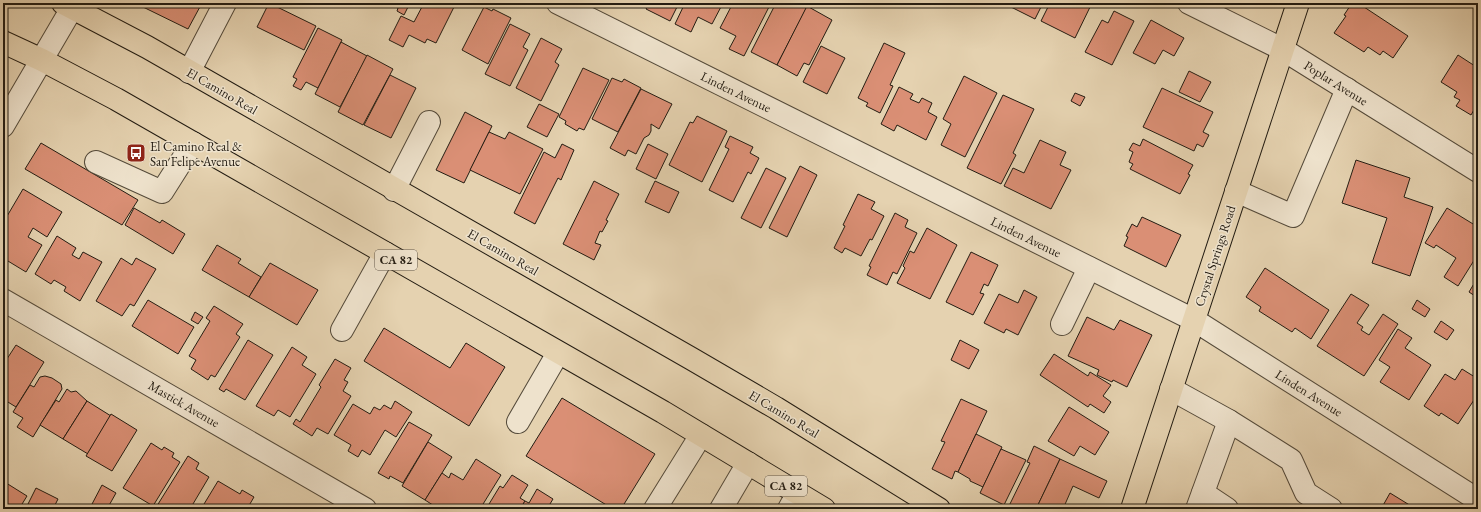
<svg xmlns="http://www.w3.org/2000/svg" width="1481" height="512" font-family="'EB Garamond',serif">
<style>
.building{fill:#da8f75;stroke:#231c12}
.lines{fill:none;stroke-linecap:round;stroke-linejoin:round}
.minor-casing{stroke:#544a3a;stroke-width:24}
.major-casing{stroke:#231c12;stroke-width:24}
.minor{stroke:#eee2cc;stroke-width:22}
.major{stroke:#e5d2b0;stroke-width:22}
.labels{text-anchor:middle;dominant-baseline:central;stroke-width:3;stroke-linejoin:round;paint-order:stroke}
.shield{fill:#eee2cc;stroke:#60574a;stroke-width:1}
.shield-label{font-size:12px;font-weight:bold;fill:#231c12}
.street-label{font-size:13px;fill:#231c12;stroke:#eee2cc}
.poi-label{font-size:13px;fill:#231c12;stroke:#eee2cc;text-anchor:start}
</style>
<rect width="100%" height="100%" fill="#e5d2b0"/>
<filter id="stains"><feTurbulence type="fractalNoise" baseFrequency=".005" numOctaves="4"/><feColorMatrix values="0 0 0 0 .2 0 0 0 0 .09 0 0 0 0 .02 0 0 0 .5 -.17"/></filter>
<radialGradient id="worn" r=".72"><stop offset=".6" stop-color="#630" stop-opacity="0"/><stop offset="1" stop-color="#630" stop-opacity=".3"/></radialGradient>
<g class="building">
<path d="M142,3H202L188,29L143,7L144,4Z"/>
<path d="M269,3L316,26L304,50L257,27Z"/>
<path d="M388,3H410L404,15L397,11L398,8Z"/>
<path d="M424,3H456L436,43L427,39L425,43L409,35L403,47L389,40L401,16L414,22Z"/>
<path d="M649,3H679L670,21L646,9Z"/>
<path d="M685,3H723L712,24L698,17L691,32L675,24Z"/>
<path d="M733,3H771L744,56L729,49L736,36L720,28Z"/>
<path d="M776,3L784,6L786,3H809L777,65L751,52Z"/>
<path d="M1003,3H1043L1035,19Z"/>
<path d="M1050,3H1092L1075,38L1041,21Z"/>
<path d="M1352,3L1360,7L1361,5L1408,36L1393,58L1383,51L1380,55L1368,47L1364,52L1334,33L1346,16L1344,15Z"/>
<path d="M807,6L832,20L809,65L804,63L797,76L777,65Z"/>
<path d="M484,7L492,11L493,9L511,18L488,64L462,50Z"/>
<path d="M1114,11L1134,21L1112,65L1085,52L1102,20L1108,23Z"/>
<path d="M1151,20L1184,38L1174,56L1163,50L1155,64L1133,53Z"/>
<path d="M510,24L530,34L523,47L528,50L510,86L485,74Z"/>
<path d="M318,28L342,40L318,88L306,82L301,90L293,86L297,79L293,77Z"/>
<path d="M541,38L562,49L555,62L559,65L541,101L516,88Z"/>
<path d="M341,42L367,56L340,107L315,94Z"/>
<path d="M884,43L905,53L890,85L893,86L880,113L866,106L868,103L858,98Z"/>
<path d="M821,46L845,58L827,94L803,82Z"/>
<path d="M367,55L393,69L363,125L338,112Z"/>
<path d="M1458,55L1478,68V103L1471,115L1456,106L1460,100L1454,97L1457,92L1441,82Z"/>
<path d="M583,68L609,80L584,130L579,128L577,131L565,124L566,121L559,117Z"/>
<path d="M1189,71L1211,82L1200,102L1179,92Z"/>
<path d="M390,75L416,88L391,138L364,125Z"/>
<path d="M964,76L997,93L965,157L941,145L951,124L943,119Z"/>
<path d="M612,78L622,82L624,79L641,88L618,132L592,119Z"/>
<path d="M899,87L913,94L910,99L919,103L922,98L932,103L928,112L937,117L926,140L897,125L894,131L881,124Z"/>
<path d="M1162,88L1213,112L1203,132L1209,135L1203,147L1197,144L1194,151L1143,127Z"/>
<path d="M641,89L672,104L659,129L651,124V131L649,135L644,138L636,154L628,150L625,156L610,148Z"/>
<path d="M1075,93L1085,97L1080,106L1071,101Z"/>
<path d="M1003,95L1034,109L1013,153L1016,155L1001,184L967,168Z"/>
<path d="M539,104L559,114L547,137L527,127Z"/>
<path d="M465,112L492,126L464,183L436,170Z"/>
<path d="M697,116L727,131L702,182L669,165L690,122L693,123Z"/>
<path d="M489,132L505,139L509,132L543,149L520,194L470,170Z"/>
<path d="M730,136L753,147L750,153L759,158L751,174L748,172L733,202L709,190L729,149L725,147Z"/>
<path d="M1143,139L1193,165L1188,174L1190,175L1180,194L1130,169L1133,164L1129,162L1133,152L1129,150L1133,143L1140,146Z"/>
<path d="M1040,140L1066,152L1060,165L1071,170L1051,209L1004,186L1013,168L1024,173Z"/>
<path d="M41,143L138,200L122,225L25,169Z"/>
<path d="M562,144L574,150L561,180L558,178L535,224L514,213L544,152L555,158Z"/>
<path d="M648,144L668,154L656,179L636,169Z"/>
<path d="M1356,160L1410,178L1404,197L1433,207L1410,276L1372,263L1387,218L1342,203Z"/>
<path d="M800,166L817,175L787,237L769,228Z"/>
<path d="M766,168L786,178L761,228L741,218Z"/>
<path d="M594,181L619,194L606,220L608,221L602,232L600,231L595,243L601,245L594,260L563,244Z"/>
<path d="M655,181L679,192L669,213L645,202Z"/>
<path d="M23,189L62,212L47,237L33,228L28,237L42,245L26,272L3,258V223Z"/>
<path d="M858,194L875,202L871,209L884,216L872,240L870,239L861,256L845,248L842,253L834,248L845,226L843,225Z"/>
<path d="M134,208L160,223L162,220L185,234L173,254L125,225Z"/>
<path d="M1447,208L1478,227V254L1458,286L1444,277L1456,258L1436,245L1434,248L1425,243Z"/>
<path d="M895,213L908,220L905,227L917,233L897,274L893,272L887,285L867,275L871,267L869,266Z"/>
<path d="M1142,217L1181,235L1166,267L1124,246L1128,237L1126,236L1132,224L1137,227Z"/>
<path d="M927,228L957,245L930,299L897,283L905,268L903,266L910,251L914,253Z"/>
<path d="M57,236L76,248L72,255L79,259L83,252L102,262L80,301L64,291L66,287L54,280L51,284L35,274Z"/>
<path d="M217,245L241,259L238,263L261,277L249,297L202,270Z"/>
<path d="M971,252L998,265L988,286L984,284L980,293L984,294L973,315L946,302Z"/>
<path d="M121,258L132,265L136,258L156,269L134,306L130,304L122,316L96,301Z"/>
<path d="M270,263L318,290L297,325L249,297Z"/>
<path d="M1265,268L1329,310L1311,339L1295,328L1292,332L1259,311L1261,307L1246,297Z"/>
<path d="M1478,277V298L1469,292Z"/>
<path d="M1024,290L1037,297L1018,335L1006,329L1004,333L984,323L999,294L1018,303Z"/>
<path d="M1351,294L1369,305L1357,323L1363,327L1361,330L1369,335L1383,314L1398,324L1364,376L1317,346Z"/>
<path d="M148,300L194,327L178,354L132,326Z"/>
<path d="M1417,300L1430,309L1425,317L1412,309Z"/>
<path d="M214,306L243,324L236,334L240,337L215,377L211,375L208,380L191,369L196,360L189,356L210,321L206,318Z"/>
<path d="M195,312L203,317L198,324L191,320Z"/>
<path d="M1087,317L1114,330L1120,320L1152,335L1127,387L1113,380L1112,382L1097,375L1099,370L1068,356Z"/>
<path d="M1441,321L1454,330L1447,340L1434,332Z"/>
<path d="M384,328L450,368L466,343L505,367L469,426L364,361Z"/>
<path d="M1398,329L1412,338L1405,348L1431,365L1409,400L1380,382L1390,367L1379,360Z"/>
<path d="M248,340L273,355L245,400L226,389L224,392L219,389Z"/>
<path d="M960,340L979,350L969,369L951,360Z"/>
<path d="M16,345L44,362L16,407L3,399V365Z"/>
<path d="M292,347L307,357L302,365L316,374L290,417L278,410L274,416L256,406Z"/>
<path d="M1054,354L1088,376L1090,372L1111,385L1103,396L1111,402L1104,413L1090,404L1088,407L1040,375Z"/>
<path d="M335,359L351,368L344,380L348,382L343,391L351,396L328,434L317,428L312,436L293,424L296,419L300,422L321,387L319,385Z"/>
<path d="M1462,369L1478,379V394L1458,424L1441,413L1439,416L1424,406L1445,374L1455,380Z"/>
<path d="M45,376L52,378L61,384L62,389L33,437L17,427L23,418L13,412L30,385L34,387L40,377Z"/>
<path d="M67,389L71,392L76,391L87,401L63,439L40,425L56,400L59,402Z"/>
<path d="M562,398L655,454L621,509H613L526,456Z"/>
<path d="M961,399L987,411L958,472L955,471L952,479L932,469L945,442L941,441Z"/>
<path d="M87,401L111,416L88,454L63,439Z"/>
<path d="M395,401L412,412L396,437L385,430L370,455L362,450L358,457L348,451L351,445L334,435L353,404L370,414L374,407L380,410L384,405L391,409Z"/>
<path d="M1069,407L1109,432L1095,455L1080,446L1074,456L1048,441Z"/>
<path d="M111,414L137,430L112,471L86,456Z"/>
<path d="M409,422L432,435L403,483L390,476L389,479L378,473Z"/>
<path d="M976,434L1002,447L983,487L970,481V479L958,472Z"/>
<path d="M428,442L452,457L425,500L402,486Z"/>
<path d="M151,443L162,450L164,447L174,453L172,457L180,462L153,506L123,488Z"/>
<path d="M1034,446L1060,459L1036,509H1010L1008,508L1030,463L1027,462Z"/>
<path d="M1001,449L1026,460L1004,505L980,493Z"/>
<path d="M188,456L199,463L196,469L209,477L190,509H155Z"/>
<path d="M476,459L501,475L480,509H449L442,505L439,509L425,500L442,473L449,478L451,473L463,480Z"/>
<path d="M1060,459L1107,481L1099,498L1073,486L1063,509H1036Z"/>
<path d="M512,475L528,485L520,498L525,501L520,509H486L500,486L503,488Z"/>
<path d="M3,481L27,496L19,509H3Z"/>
<path d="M218,481L240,494L242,490L254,497L247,509H201Z"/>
<path d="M102,485L116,493L107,509H95L91,506Z"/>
<path d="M36,488L58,499L53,509H37L28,504Z"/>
<path d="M537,489L553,499L547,509H520L525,501L529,503Z"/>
<path d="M1390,493L1416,509H1381Z"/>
</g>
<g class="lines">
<defs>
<g id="minor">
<path d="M558,3L1194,320L1478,500"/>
<path d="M1189,3L1282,49L1478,171"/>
<path d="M189,72L225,3"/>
<path d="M3,126L75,3"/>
<path d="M96,162L162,192L193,143"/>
<path d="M394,190L429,122"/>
<path d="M1236,191L1293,216L1347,89"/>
<path d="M3,300L365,509"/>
<path d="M1062,324L1089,268"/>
<path d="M342,330L385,253"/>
<path d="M1171,389L1229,421L1291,460L1306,493L1331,509"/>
<path d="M518,422L558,353"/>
<path d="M1203,493L1227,509"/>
<path d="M655,509L701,435"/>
<path d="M721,509L748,463"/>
<path d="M789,509L798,493"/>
<path d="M1197,509L1229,421"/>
</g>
<g id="major">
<path d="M63,3L147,47L692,359L776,408L939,509"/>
<path d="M3,42L42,60L116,99L663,412L824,509"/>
<path d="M1132,509L1298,3"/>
</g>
</defs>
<use href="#minor" class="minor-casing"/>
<use href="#major" class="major-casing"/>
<use href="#minor" class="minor"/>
<use href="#major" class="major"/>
</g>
<defs>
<symbol id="bus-square" viewBox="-11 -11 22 22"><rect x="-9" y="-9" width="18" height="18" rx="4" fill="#8f2418" stroke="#eee2cc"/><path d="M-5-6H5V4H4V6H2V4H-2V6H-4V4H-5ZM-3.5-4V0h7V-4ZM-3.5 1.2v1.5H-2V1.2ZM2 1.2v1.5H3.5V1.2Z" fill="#fff"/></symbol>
</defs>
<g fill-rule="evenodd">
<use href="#bus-square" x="125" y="142" width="22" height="22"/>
</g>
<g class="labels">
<g class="shield">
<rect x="375" y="250" width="42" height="20" rx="3"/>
<rect x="765" y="476" width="42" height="20" rx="3"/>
</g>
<g class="shield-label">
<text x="396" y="260">CA 82</text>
<text x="786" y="486">CA 82</text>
</g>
<g class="street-label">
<text transform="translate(1336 83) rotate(32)">Poplar Avenue</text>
<text transform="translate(222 91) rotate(30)">El Camino Real</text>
<text transform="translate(736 92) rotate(26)">Linden Avenue</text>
<text transform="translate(1026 237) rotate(26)">Linden Avenue</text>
<text transform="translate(503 252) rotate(30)">El Camino Real</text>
<text transform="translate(1215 256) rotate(-72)">Crystal Springs Road</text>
<text transform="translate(1309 393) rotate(32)">Linden Avenue</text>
<text transform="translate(184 404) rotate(30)">Mastick Avenue</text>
<text transform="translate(784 414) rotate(31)">El Camino Real</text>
</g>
<g class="poi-label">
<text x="150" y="146">El Camino Real &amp;<tspan x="150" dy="15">San Felipe Avenue</tspan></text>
</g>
</g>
<rect width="1481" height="512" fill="none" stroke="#e5d2b0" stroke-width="16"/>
<rect x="4" y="4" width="1473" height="504" fill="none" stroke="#231c12" stroke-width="2"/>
<rect x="8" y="8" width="1465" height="496" fill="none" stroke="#231c12"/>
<rect width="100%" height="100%" filter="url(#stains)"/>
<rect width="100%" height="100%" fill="url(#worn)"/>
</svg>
